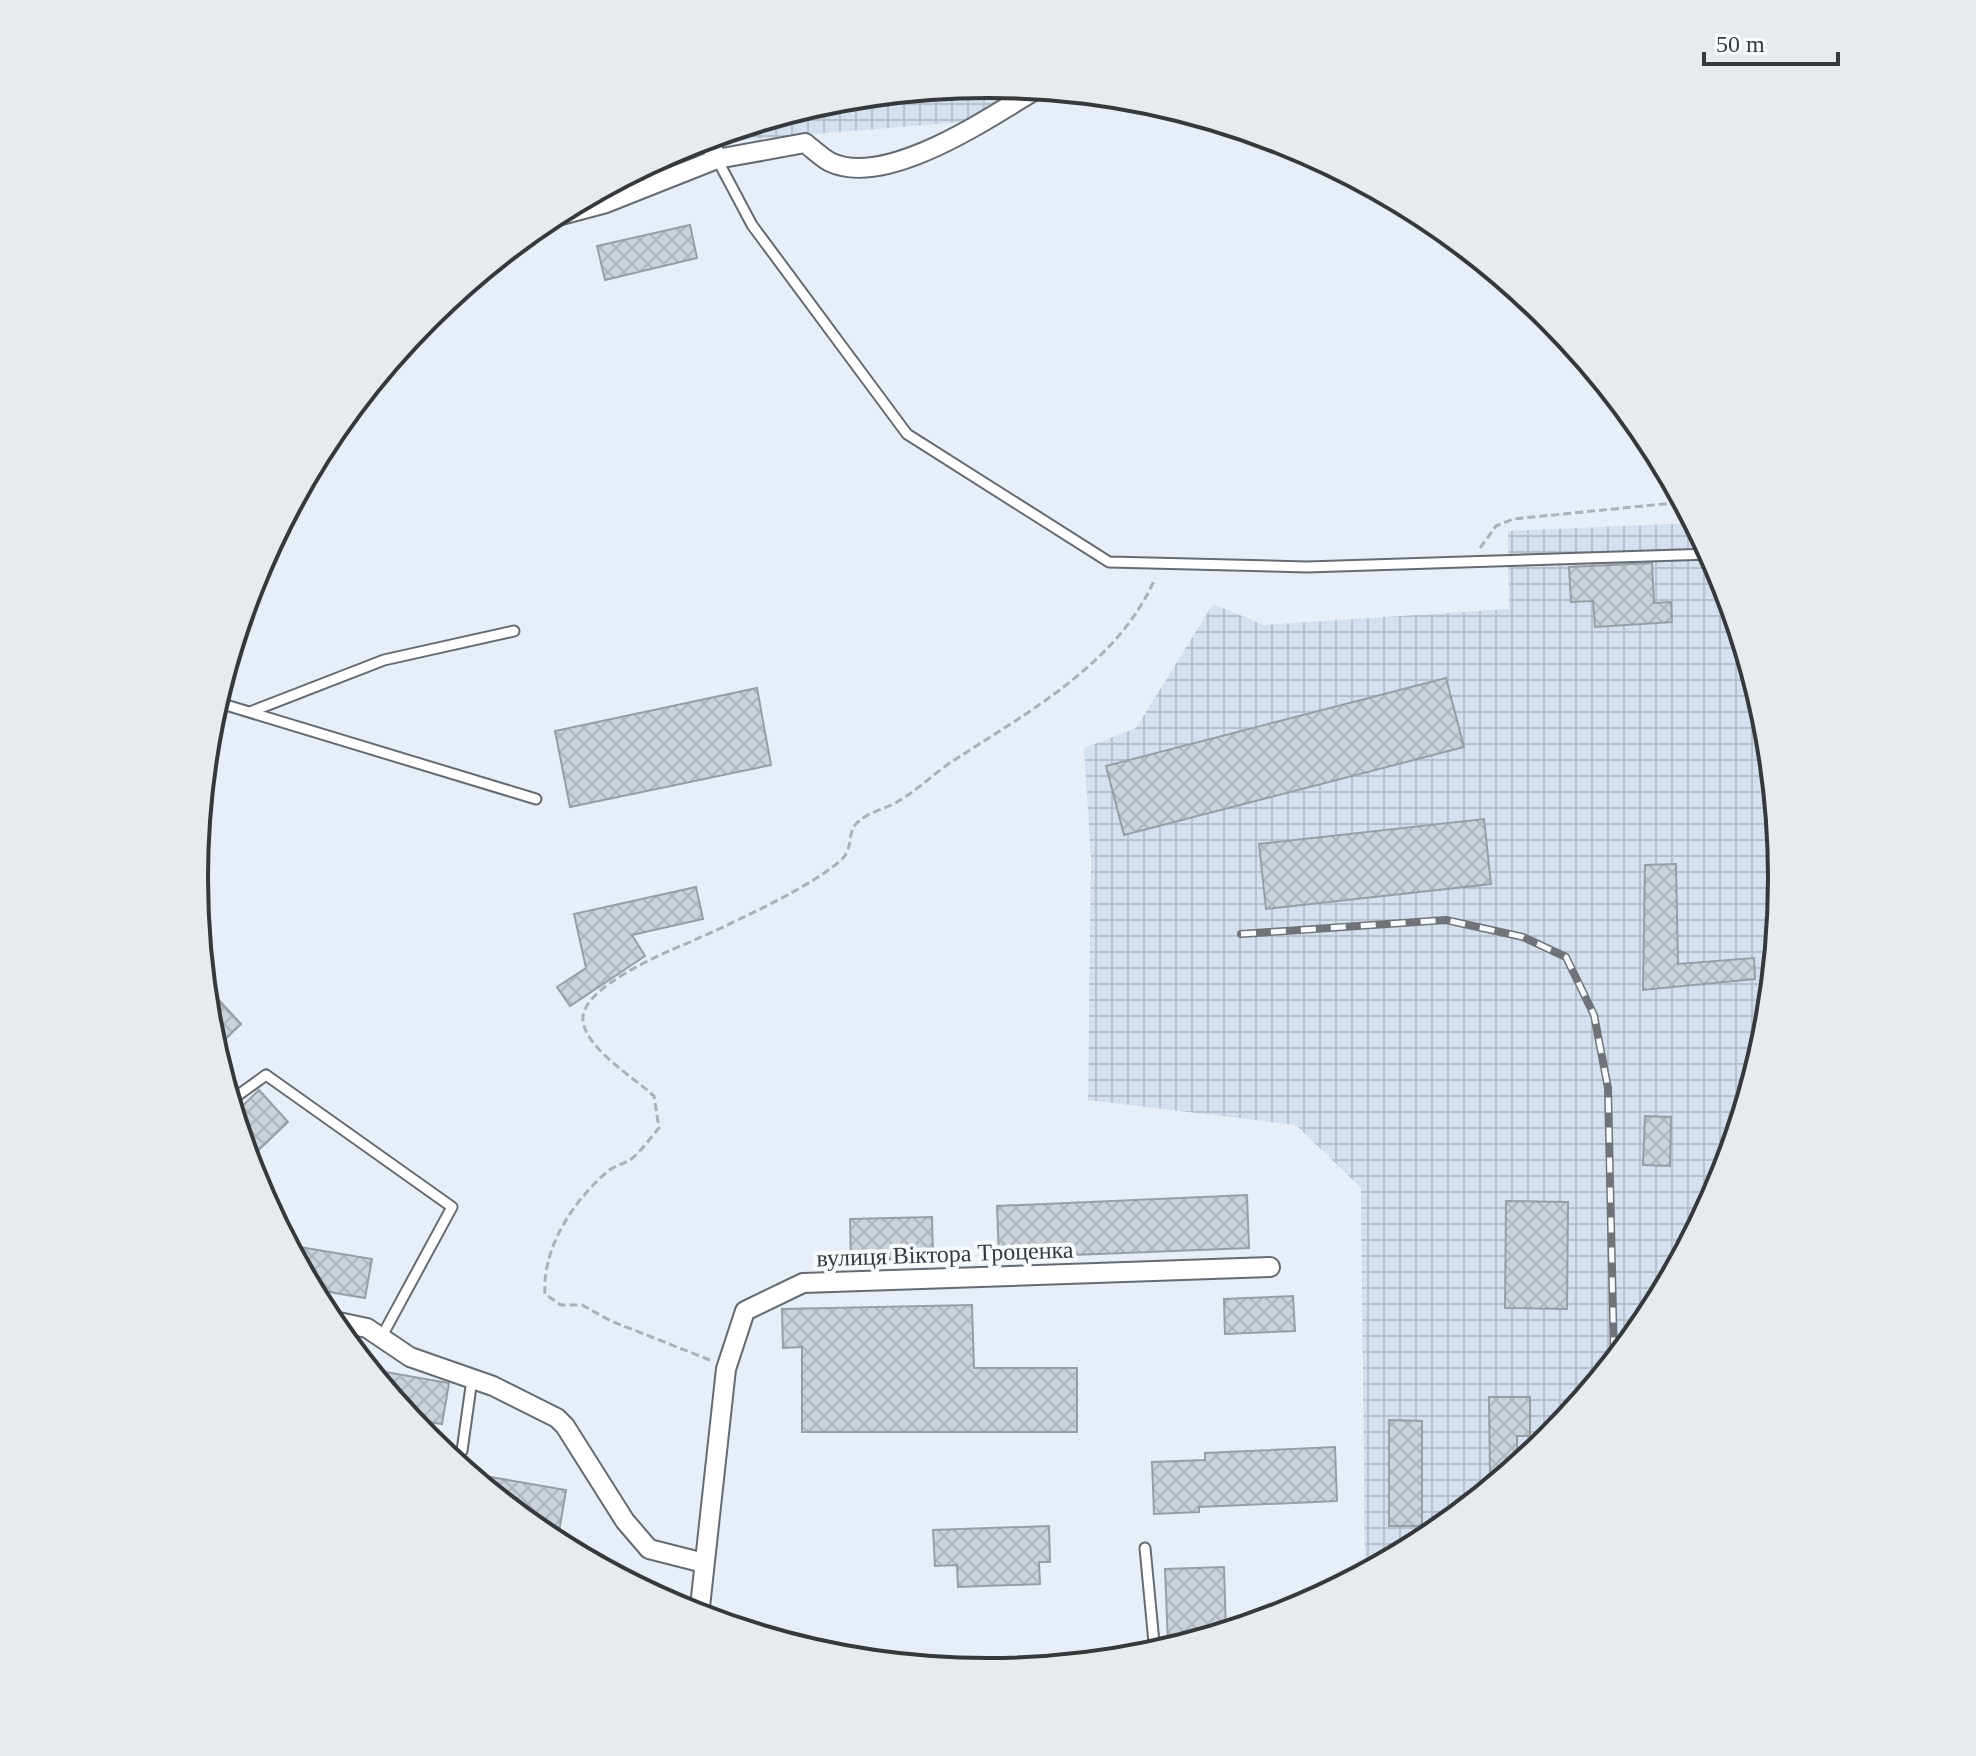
<svg xmlns="http://www.w3.org/2000/svg" width="1976" height="1756" font-family="'Times New Roman',serif">
<style>
.industrial{fill:url(#industrial-grid)}
.building{fill:url(#building-cross-hatch);stroke:#979ea6;stroke-width:2}
.lines{fill:none;stroke-linecap:round;stroke-linejoin:round}
.lane-casing{stroke:#656b72;stroke-width:13}
.street-casing{stroke:#656b72;stroke-width:22}
.path{stroke:#abb1b8;stroke-width:3;stroke-dasharray:8 4;stroke-linecap:butt}
.lane{stroke:#fff;stroke-width:9}
.street{stroke:#fff;stroke-width:18}
.rail-casing{stroke:#707479;stroke-width:8}
.rail{stroke:#f8fbfe;stroke-width:5;stroke-dasharray:15;stroke-linecap:butt}
.labels{text-anchor:middle;dominant-baseline:central;stroke-width:8;stroke-linejoin:round;paint-order:stroke}
.street-label{font-size:24px;fill:#36393c;stroke:#f8fbfe}
.rim{fill:none;stroke:#36393c;stroke-width:4}
</style>
<defs>
<pattern id="industrial-grid" width="8" height="8" patternUnits="userSpaceOnUse" patternTransform="scale(2)"><rect width="8" height="8" fill="#d4e0ef"/><path d="M0 4h8M4 0v8" fill="none" stroke="#b7c1ce"/></pattern>
<pattern id="building-cross-hatch" width="8" height="8" patternUnits="userSpaceOnUse" patternTransform="scale(2)"><rect width="8" height="8" fill="#cad2da"/><path d="M0 0l8 8M0 8l8-8" fill="none" stroke="#aeb5bc"/></pattern>
</defs>
<rect width="100%" height="100%" fill="#e7eef7"/>
<g class="industrial">
<path d="M988,84L1026,88L963,122L729,141L727,131L834,99Z"/>
<path d="M1694,523L1722,575L1767,724L1782,878L1767,1033L1721,1182L1648,1319L1549,1440L1429,1538L1365,1573L1361,1188L1296,1125L1088,1100L1091,858L1084,748L1136,728L1213,604L1264,625L1509,609L1508,531Z"/>
</g>
<g class="building">
<path d="M690,225L697,258L605,280L597,246Z"/>
<path d="M1652,563L1654,603L1671,602L1672,622L1595,627L1593,601L1571,602L1569,567Z"/>
<path d="M1446,678L1464,747L1124,835L1106,766Z"/>
<path d="M757,688L771,765L570,807L555,731Z"/>
<path d="M1484,819L1491,884L1266,909L1259,844Z"/>
<path d="M1676,864L1678,964L1754,958L1755,979L1643,990L1645,865Z"/>
<path d="M696,887L703,919L632,935L645,956L570,1006L557,987L586,968L574,914Z"/>
<path d="M205,985L241,1024L214,1050L209,1032Z"/>
<path d="M259,1090L288,1122L248,1160L234,1114Z"/>
<path d="M1645,1116L1671,1117L1670,1166L1643,1165Z"/>
<path d="M1247,1195L1249,1248L999,1258L997,1206Z"/>
<path d="M1506,1201L1568,1202L1567,1309L1505,1308Z"/>
<path d="M932,1217L933,1258L851,1261L850,1219Z"/>
<path d="M288,1245L372,1259L365,1298L312,1289Z"/>
<path d="M1293,1296L1295,1331L1225,1334L1224,1299Z"/>
<path d="M972,1305L974,1368H1077V1432H802V1347L783,1348L782,1309Z"/>
<path d="M368,1369L449,1383L442,1424L410,1419Z"/>
<path d="M1489,1397H1530V1436H1517V1466L1505,1476H1490Z"/>
<path d="M1389,1420L1422,1421V1526H1389Z"/>
<path d="M1335,1447L1337,1501L1199,1507V1512L1154,1514L1152,1462L1205,1460V1453Z"/>
<path d="M467,1473L566,1490L557,1544L546,1538Z"/>
<path d="M1049,1526L1050,1562H1039L1040,1584L958,1587L957,1565L935,1566L933,1530Z"/>
<path d="M1224,1567L1226,1632L1189,1643L1168,1644L1165,1569Z"/>
</g>
<g class="lines">
<defs>
<g id="lane">
<path d="M717,159L752,225L907,434L1109,562L1307,567L1711,554"/>
<path d="M216,702L536,799"/>
<path d="M250,712L384,660L514,631"/>
<path d="M230,1101L266,1075L452,1207L382,1336"/>
<path d="M462,1451L472,1379"/>
<path d="M1145,1548L1155,1653"/>
</g>
<g id="street">
<path d="M708,137L717,159"/>
<path d="M546,219L606,203L717,159L805,143C813,149 822,158 830,162C886,189 990,117 1037,89"/>
<path d="M329,1320L367,1328L410,1357L493,1386L557,1418L565,1426L625,1521L649,1549L704,1563"/>
<path d="M699,1616L726,1369L745,1311L803,1283L1270,1267"/>
</g>
</defs>
<use href="#lane" class="lane-casing"/>
<use href="#street" class="street-casing"/>
<g class="path">
<path d="M1480,548L1496,526L1513,519L1683,502"/>
<path d="M710,1360L611,1321L582,1305H561L545,1294C542,1248 573,1201 608,1171C614,1166 623,1164 630,1160C641,1152 650,1138 659,1128L654,1096C636,1079 581,1046 583,1017C585,987 659,955 683,945C720,929 817,885 843,858C854,846 846,831 859,821C869,812 885,809 897,802C918,790 935,772 956,759C1028,712 1120,662 1155,578"/>
</g>
<use href="#lane" class="lane"/>
<use href="#street" class="street"/>
<defs>
<path id="rail" d="M1241,934L1446,920L1523,937L1566,957L1594,1015L1608,1088L1614,1360"/>
</defs>
<use href="#rail" class="rail-casing"/>
<use href="#rail" class="rail"/>
</g>
<g class="labels">
<g class="street-label">
<text transform="translate(945 1254) rotate(-2)">вулиця Віктора Троценка</text>
</g>
</g>
<path d="M0 0H1976V1756H0ZM208 878a780 780 0 1 1 1560 0a780 780 0 1 1-1560 0Z" fill="#e8ebee" fill-rule="evenodd"/>
<path class="rim" d="M208 878a780 780 0 1 1 1560 0a780 780 0 1 1-1560 0Z"/>
<path d="M1704 52v12h134v-12" fill="none" stroke="#36393c" stroke-width="4"/>
<text x="1716" y="52" font-size="24" fill="#36393c" stroke="#f8fbfe" stroke-width="6" paint-order="stroke">50 m</text>
</svg>
